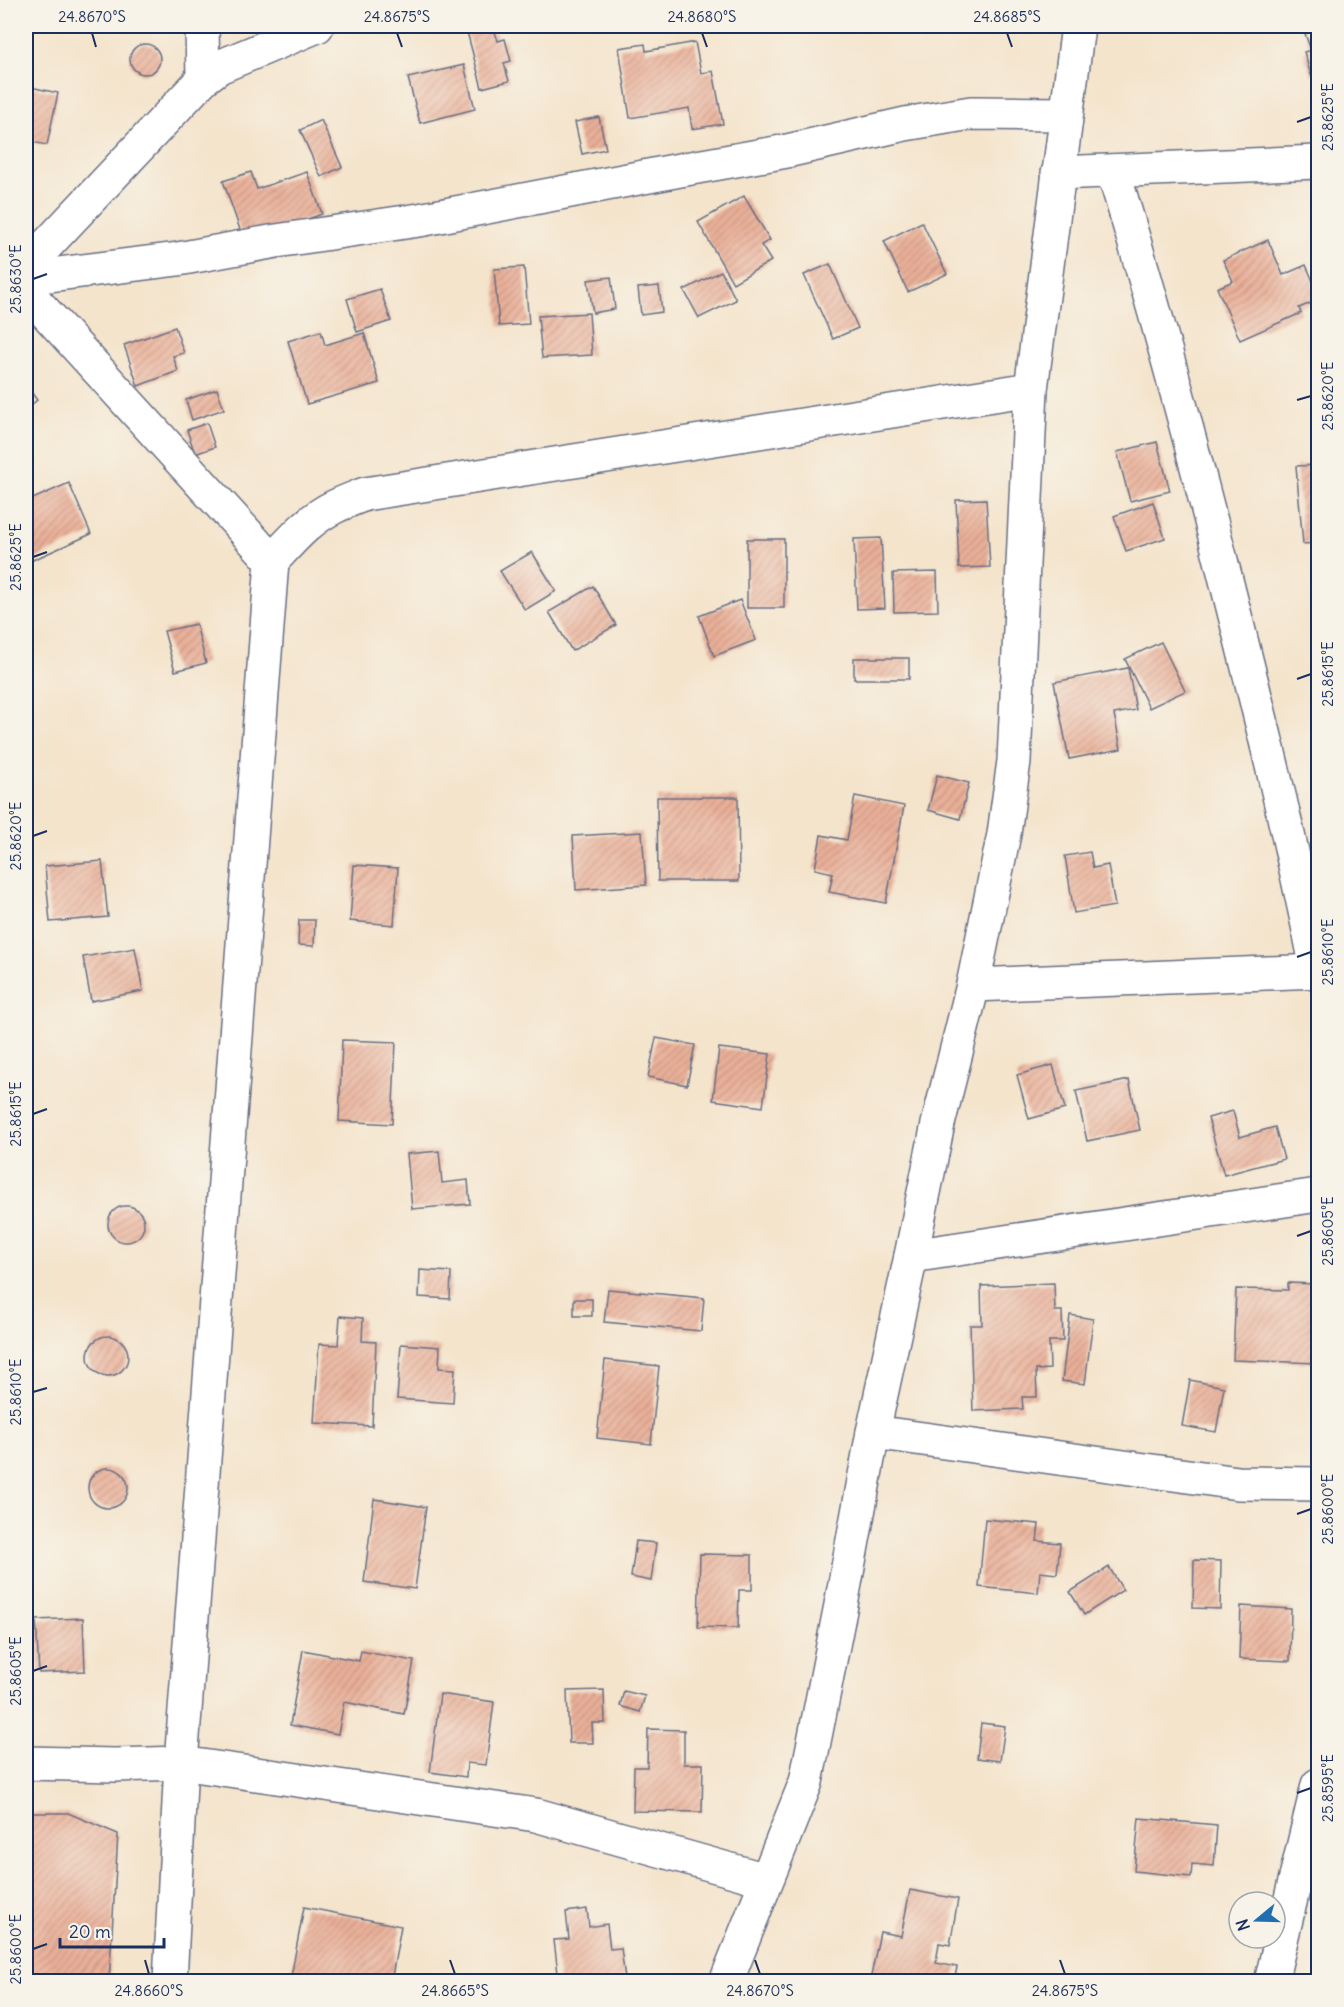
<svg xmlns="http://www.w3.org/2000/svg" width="1344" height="2007" font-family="Delius,sans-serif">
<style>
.building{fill:url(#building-hatch)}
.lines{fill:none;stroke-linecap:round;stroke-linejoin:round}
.minor-casing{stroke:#676e84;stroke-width:36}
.minor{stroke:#fff;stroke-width:33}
.ticks{fill:none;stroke:#1b2f5e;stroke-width:2}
.neatline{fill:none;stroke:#1b2f5e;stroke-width:2}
.ticks-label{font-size:15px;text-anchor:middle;fill:#1b2f5e}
</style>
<defs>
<pattern id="building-hatch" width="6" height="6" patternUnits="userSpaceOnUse" patternTransform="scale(1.5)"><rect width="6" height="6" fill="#ebb199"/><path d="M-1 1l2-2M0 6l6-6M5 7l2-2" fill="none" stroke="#be9080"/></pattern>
</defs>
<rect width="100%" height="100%" fill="#f7f3e8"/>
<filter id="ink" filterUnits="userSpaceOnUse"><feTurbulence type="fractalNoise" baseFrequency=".0167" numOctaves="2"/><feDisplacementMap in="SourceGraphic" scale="12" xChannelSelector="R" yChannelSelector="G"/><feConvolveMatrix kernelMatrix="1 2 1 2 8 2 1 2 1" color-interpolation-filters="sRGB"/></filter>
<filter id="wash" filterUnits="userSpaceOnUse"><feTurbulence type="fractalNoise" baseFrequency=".008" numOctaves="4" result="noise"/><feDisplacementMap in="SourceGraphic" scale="24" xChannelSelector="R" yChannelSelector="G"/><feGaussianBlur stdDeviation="1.35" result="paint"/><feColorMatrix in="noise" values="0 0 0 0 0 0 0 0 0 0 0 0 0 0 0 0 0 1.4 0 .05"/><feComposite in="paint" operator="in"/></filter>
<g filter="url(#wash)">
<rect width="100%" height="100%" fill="#f4e4cc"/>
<g id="blocks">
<g class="building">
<path d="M474,26H493L498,41L505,39L511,61L504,63L509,81L482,88L466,28Z"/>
<path d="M1318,29V72L1311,75L1304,52L1311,50L1305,34Z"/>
<path d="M695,42L701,73L713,71L723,124L692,129L689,108L630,118L619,48L645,44L646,51Z"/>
<circle cx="145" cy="59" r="15"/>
<path d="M464,65L475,109L420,123L408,78Z"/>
<path d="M26,86L58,93L47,145L26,141Z"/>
<path d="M599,117L606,149L582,154L575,122Z"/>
<path d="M321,120L342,167L321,177L300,130Z"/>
<path d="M251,172L257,189L307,172L322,214L244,241L223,181Z"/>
<path d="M744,196L770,240L761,245L771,261L733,283L698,222Z"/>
<path d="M922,222L947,274L908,292L884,241Z"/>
<path d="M1268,240L1283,275L1306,265L1318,293V300L1299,308L1301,313L1240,340L1217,288L1233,281L1223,260Z"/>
<path d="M830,264L858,328L833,339L804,275Z"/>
<path d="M524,267L529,324L499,326L494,269Z"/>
<path d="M721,271L736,300L699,318L684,290Z"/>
<path d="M611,277L615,309L593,313L588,280Z"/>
<path d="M659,286L662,312L641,315L638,288Z"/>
<path d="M380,289L391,321L357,332L347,299Z"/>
<path d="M589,313L592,355L542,358L538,316Z"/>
<path d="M175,327L184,353L173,356L178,371L138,386L124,345Z"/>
<path d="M321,331L325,345L364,333L379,383L307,404L288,341Z"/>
<path d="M26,385L37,400L26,409Z"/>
<path d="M217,389L224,409L192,420L186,400Z"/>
<path d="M207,423L215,447L195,454L187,430Z"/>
<path d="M1157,442L1170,491L1130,501L1117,452Z"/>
<path d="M1318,465V543L1303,544L1296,466Z"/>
<path d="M69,483L91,534L26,563V502Z"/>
<path d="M986,499L990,567L959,568L956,500Z"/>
<path d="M1153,502L1165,538L1126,551L1114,516Z"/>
<path d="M881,538L885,608L857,609L854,539Z"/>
<rect x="747" y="539" width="37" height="69"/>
<path d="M532,552L556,591L525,610L500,571Z"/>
<path d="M937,572L938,611L894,612L893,573Z"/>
<path d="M593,586L616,625L572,651L549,612Z"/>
<path d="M740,600L756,640L714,656L699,616Z"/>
<path d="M196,624L206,663L175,671L164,631Z"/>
<path d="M1161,642L1185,691L1149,708L1125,659Z"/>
<rect x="854" y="658" width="55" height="21"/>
<path d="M1128,668L1136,710L1114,714L1121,749L1069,759L1054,682Z"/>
<path d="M937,775L969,783L960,819L928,810Z"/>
<path d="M855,796L904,806L886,903L829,892L833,873L815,869L821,835L847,840Z"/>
<path d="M657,797H738L739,881H658Z"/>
<path d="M642,832L646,885L576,890L573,836Z"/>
<path d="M1090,852L1093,868L1108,865L1115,906L1074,913L1065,856Z"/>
<path d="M102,861L108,917L50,922L45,866Z"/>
<path d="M354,865L398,868L394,925L350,921Z"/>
<path d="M299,920H315L314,946L298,945Z"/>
<path d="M135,948L143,991L91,1001L83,957Z"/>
<path d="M656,1038L695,1045L687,1085L648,1077Z"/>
<path d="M342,1040L396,1042L392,1124L339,1121Z"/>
<path d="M719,1048L770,1054L763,1107L713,1100Z"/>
<path d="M1053,1065L1065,1109L1029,1119L1017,1075Z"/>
<path d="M1129,1080L1140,1130L1087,1141L1076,1091Z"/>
<path d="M1233,1111L1240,1137L1275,1127L1284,1159L1224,1175L1208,1118Z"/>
<path d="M439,1151L442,1183L468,1180L470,1204L412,1209L407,1154Z"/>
<circle cx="126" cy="1224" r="18"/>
<path d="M420,1270L451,1272L450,1299L419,1297Z"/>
<path d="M1054,1283L1055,1311H1062L1063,1341H1049L1050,1369L1036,1370L1037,1397H1022L1023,1409L973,1411L970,1325H982L981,1286Z"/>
<path d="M1288,1283L1315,1284L1314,1308H1318V1350H1316V1363L1233,1360L1236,1289L1288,1290Z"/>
<path d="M608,1289L704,1298L701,1331L604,1322Z"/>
<rect x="574" y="1299" width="18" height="17"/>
<path d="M1070,1315L1093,1319L1085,1384L1062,1381Z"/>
<path d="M340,1316L363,1318L362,1341L376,1342L372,1426L314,1423L319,1344L338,1345Z"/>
<circle cx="108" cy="1356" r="20"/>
<path d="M401,1344L440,1347L439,1368L455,1369L453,1403L397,1399Z"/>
<path d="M605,1360L659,1366L651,1444L597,1438Z"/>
<path d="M1190,1380L1224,1387L1216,1432L1182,1426Z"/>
<circle cx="108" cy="1488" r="20"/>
<path d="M374,1499L426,1507L415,1589L364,1582Z"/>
<path d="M985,1519L1039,1524L1037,1541L1060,1543L1057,1574L1040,1572L1038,1593L979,1587Z"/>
<path d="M636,1541L656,1543L651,1581L631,1577Z"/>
<path d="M700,1554L752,1555V1590H739L738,1628L698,1627Z"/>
<path d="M1194,1560L1221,1561L1220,1609L1193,1608Z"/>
<path d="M1109,1567L1123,1590L1084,1615L1070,1592Z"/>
<path d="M1241,1606L1291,1609L1290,1661L1239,1659Z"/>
<path d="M83,1618L85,1671L39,1673L36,1620Z"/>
<path d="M303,1650L359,1661L361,1651L414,1661L404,1714L344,1702L338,1734L290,1725Z"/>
<path d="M604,1690L605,1723H592L593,1743H569L567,1691Z"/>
<path d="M624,1691L645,1696L640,1712L620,1706Z"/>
<path d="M440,1694L494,1702L486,1765L467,1763L466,1777L430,1772Z"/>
<path d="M981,1723L1005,1726L1000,1761L977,1758Z"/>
<path d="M648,1729L684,1730V1764H703L702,1812L633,1811L634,1767H647Z"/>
<path d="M26,1813H68L118,1834L109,1982H26Z"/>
<path d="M1139,1818L1217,1825L1214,1866L1192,1864L1191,1877L1134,1871Z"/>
<path d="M910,1890L958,1899L950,1945L939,1943L936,1963L957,1967L954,1982H891L871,1976L880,1932L901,1936Z"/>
<path d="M304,1907L401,1926L391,1982H290Z"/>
<path d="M587,1909L589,1927L607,1924L610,1949L621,1948L625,1979L607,1982H559L554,1940L569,1939L566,1912Z"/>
</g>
</g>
</g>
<g filter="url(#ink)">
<use href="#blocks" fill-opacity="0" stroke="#676e84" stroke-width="1.5"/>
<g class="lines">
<defs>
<g id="minor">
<path d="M202,26L203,79"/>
<path d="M1113,171C1154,304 1190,438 1224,572C1258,706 1291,839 1318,974"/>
<path d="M1058,173L1318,162"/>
<path d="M26,267L203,79L219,67L317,26"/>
<path d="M26,278L178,259L276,241L419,220L680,170L787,151L905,124L971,113L1066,114"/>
<path d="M26,291L272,561"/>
<path d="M973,985L1318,971"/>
<path d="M911,1256L1318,1195"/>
<path d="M873,1432L1238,1483L1318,1484"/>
<path d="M26,1763L115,1765L181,1763L536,1815L766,1880"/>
<path d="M170,1982L181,1763L272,561C291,541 309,519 334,507C344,502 355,498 365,494L1031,389"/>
<path d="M726,1982L806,1782L841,1605L873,1432L911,1256L938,1124L973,985L1004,834L1014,761L1031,389L1078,26"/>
<path d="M1271,1982L1318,1785"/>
</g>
</defs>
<use href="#minor" class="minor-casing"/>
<use href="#minor" class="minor"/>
</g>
</g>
<path class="ticks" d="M92,33L96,47M397,33L402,47M702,33L707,47M1007,33L1012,47M1297,122L1311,117M33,279L47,274M1297,400L1311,396M33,557L47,552M1297,679L1311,674M33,836L47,831M1297,957L1311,952M33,1114L47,1109M1297,1236L1311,1231M33,1392L47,1388M1297,1514L1311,1509M33,1671L47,1666M1297,1793L1311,1788M33,1949L47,1944M145,1960L149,1974M450,1960L455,1974M755,1960L760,1974M1060,1960L1065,1974"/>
<rect width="1344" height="2007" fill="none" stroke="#f7f3e8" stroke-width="66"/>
<g transform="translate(1257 1920) rotate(251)"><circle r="28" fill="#f7f3e8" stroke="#9fa5b1" stroke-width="1.5"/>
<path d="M0-4.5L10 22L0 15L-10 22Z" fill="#1f6fb2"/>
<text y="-9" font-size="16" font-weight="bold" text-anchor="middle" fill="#1b2f5e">N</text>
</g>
<path d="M60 1938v9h104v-9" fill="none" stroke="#1b2f5e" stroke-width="3"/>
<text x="69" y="1938" font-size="18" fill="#1b2f5e" stroke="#f7f3e8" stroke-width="4.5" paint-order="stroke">20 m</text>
<rect x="33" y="33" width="1278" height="1941" class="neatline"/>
<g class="ticks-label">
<text x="92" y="22">24.8670°S</text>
<text x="397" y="22">24.8675°S</text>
<text x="702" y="22">24.8680°S</text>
<text x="1007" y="22">24.8685°S</text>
<text transform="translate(1328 117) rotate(-90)" y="5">25.8625°E</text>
<text transform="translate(16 279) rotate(-90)" y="5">25.8630°E</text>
<text transform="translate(1328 396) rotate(-90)" y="5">25.8620°E</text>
<text transform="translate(16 557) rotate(-90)" y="5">25.8625°E</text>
<text transform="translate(1328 674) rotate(-90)" y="5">25.8615°E</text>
<text transform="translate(16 836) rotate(-90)" y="5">25.8620°E</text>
<text transform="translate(1328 952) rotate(-90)" y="5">25.8610°E</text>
<text transform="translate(16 1114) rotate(-90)" y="5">25.8615°E</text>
<text transform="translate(1328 1231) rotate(-90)" y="5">25.8605°E</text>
<text transform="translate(16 1392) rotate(-90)" y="5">25.8610°E</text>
<text transform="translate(1328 1509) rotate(-90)" y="5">25.8600°E</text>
<text transform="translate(16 1671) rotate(-90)" y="5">25.8605°E</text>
<text transform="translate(1328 1788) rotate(-90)" y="5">25.8595°E</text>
<text transform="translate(16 1949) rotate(-90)" y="5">25.8600°E</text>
<text x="149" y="1996">24.8660°S</text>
<text x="455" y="1996">24.8665°S</text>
<text x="760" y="1996">24.8670°S</text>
<text x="1065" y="1996">24.8675°S</text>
</g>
</svg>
